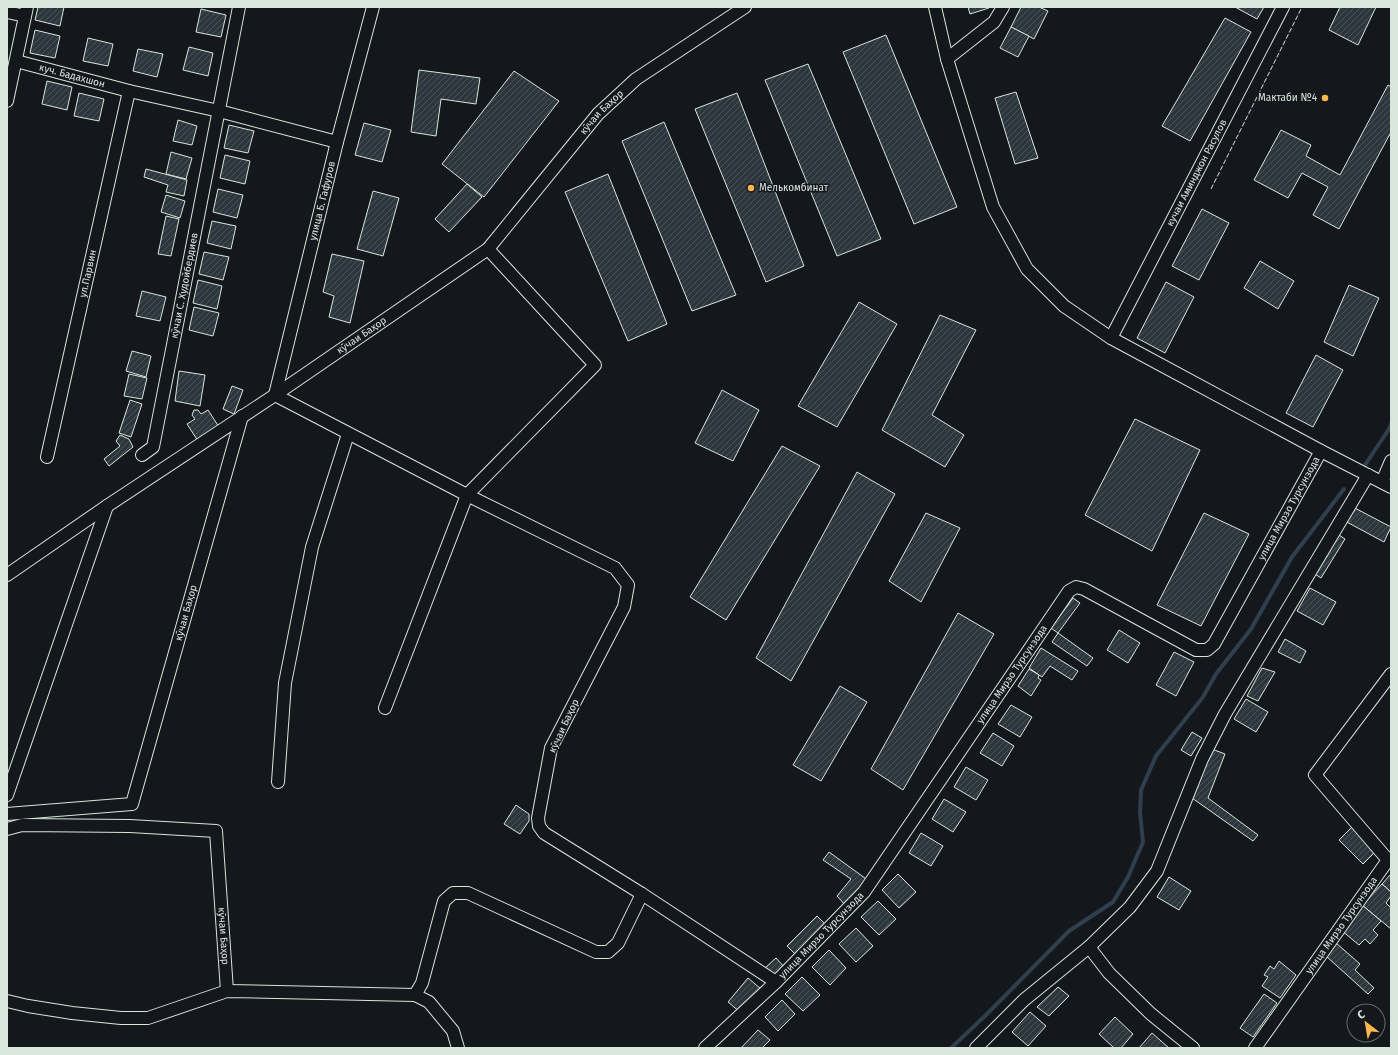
<svg xmlns="http://www.w3.org/2000/svg" width="1398" height="1055" font-family="'Fira Sans',sans-serif">
<style>
.lines{fill:none;stroke-linecap:round;stroke-linejoin:round}
.stream{stroke:#2f3f4d;stroke-width:4}
.building{fill:url(#building-hatch);stroke:#d8e6dc}
.street-casing{stroke:#d8e6dc;stroke-width:14}
.street{stroke:#14181c;stroke-width:12}
.fence{stroke:#d8e6dc;stroke-width:1;stroke-dasharray:5 2;stroke-linecap:butt}
.poi-dot{fill:#ffb74d;stroke:#14181c;stroke-width:1.5}
.labels{text-anchor:middle;dominant-baseline:central;stroke-width:3;stroke-linejoin:round;paint-order:stroke}
.street-label{font-size:10px;fill:#d8e6dc;stroke:#14181c}
.poi-label{font-size:10px;fill:#d8e6dc;stroke:#14181c;text-anchor:end}
</style>
<defs>
<pattern id="building-hatch" width="6" height="6" patternUnits="userSpaceOnUse"><rect width="6" height="6" fill="#2c363c"/><path d="M-1 1l2-2M0 6l6-6M5 7l2-2" fill="none" stroke="#4a5358"/></pattern>
</defs>
<rect width="100%" height="100%" fill="#14181c"/>
<g class="lines">
<g class="stream">
<path d="M1365,465L1389,429L1391,424"/>
<path d="M951,1048L986,1015L1069,931L1113,902L1128,877L1143,842L1140,813L1141,790L1156,756L1203,697L1216,674L1251,629L1292,557L1344,489"/>
</g>
</g>
<g class="building">
<path d="M38,7H64L60,26L35,20Z"/>
<path d="M968,7H989V8L970,14Z"/>
<path d="M1021,7H1039L1048,11L1034,39L1011,27Z"/>
<path d="M1235,7H1264L1257,19Z"/>
<path d="M1340,7H1376L1358,45L1329,30Z"/>
<path d="M201,9L226,15L221,37L196,32Z"/>
<path d="M1225,18L1251,32L1190,141L1162,126Z"/>
<path d="M1011,27L1029,36L1018,57L1000,48Z"/>
<path d="M35,30L60,36L55,58L30,53Z"/>
<path d="M886,35L957,207L914,224L843,52Z"/>
<path d="M88,38L113,44L108,66L83,61Z"/>
<path d="M189,47L213,53L208,76L183,70Z"/>
<path d="M138,49L163,54L157,77L133,71Z"/>
<path d="M808,64L881,239L837,256L765,80Z"/>
<path d="M419,70L480,78L476,104L441,99L436,136L411,132Z"/>
<path d="M514,71L559,101L484,197L442,164Z"/>
<path d="M47,81L72,87L67,110L42,104Z"/>
<path d="M1388,85L1391,87V132L1339,229L1313,215L1328,187L1302,173L1288,198L1254,180L1281,130L1311,145L1306,156L1340,175Z"/>
<path d="M1016,92L1038,158L1015,164L995,98Z"/>
<path d="M79,93L104,99L99,121L74,116Z"/>
<path d="M737,93L804,266L766,282L695,109Z"/>
<path d="M178,120L197,126L192,145L173,141Z"/>
<path d="M664,122L736,295L692,311L622,141Z"/>
<path d="M364,123L391,130L382,162L355,155Z"/>
<path d="M229,125L254,131L248,153L224,148Z"/>
<path d="M171,152L192,158L186,179L166,174Z"/>
<path d="M225,155L250,161L245,184L220,178Z"/>
<path d="M146,169L187,180L184,196L166,192L168,185L144,177Z"/>
<path d="M608,174L667,324L628,341L565,192Z"/>
<path d="M467,184L482,197L449,232L435,219Z"/>
<path d="M218,189L243,195L237,218L213,212Z"/>
<path d="M373,191L399,198L383,256L357,249Z"/>
<path d="M166,195L185,201L180,218L161,212Z"/>
<path d="M1202,209L1229,223L1199,280L1172,266Z"/>
<path d="M166,216L179,219L171,256L158,254Z"/>
<path d="M212,221L236,226L231,249L207,243Z"/>
<path d="M204,252L229,257L223,280L199,274Z"/>
<path d="M332,254L364,261L350,323L329,317L334,296L323,292Z"/>
<path d="M1260,261L1294,281L1278,309L1244,288Z"/>
<path d="M198,280L222,286L217,309L193,303Z"/>
<path d="M1166,282L1194,297L1165,353L1137,338Z"/>
<path d="M1349,285L1379,298L1353,356L1324,342Z"/>
<path d="M142,291L166,297L160,321L136,316Z"/>
<path d="M859,302L897,324L837,427L798,406Z"/>
<path d="M194,307L219,313L213,336L189,330Z"/>
<path d="M940,315L976,330L932,415L964,435L945,467L882,430Z"/>
<path d="M132,351L151,356L146,377L126,371Z"/>
<path d="M1316,355L1343,370L1313,427L1286,413Z"/>
<path d="M179,371L205,375L200,406L175,401Z"/>
<path d="M129,374L147,378L142,399L124,396Z"/>
<path d="M232,386L243,390L234,414L223,409Z"/>
<path d="M722,390L759,410L733,461L695,443Z"/>
<path d="M130,400L142,404L131,437L119,433Z"/>
<path d="M194,410H198L201,414L208,410L219,427L198,441L187,424L195,419L192,415Z"/>
<path d="M1135,419L1200,450L1152,551L1085,515Z"/>
<path d="M120,435L129,439L133,447L109,466L104,459L120,446L116,441Z"/>
<path d="M782,446L820,466L726,620L690,597Z"/>
<path d="M857,472L895,494L791,681L756,658Z"/>
<path d="M1351,506L1391,527L1384,542L1343,520Z"/>
<path d="M926,513L960,528L921,602L889,581Z"/>
<path d="M1204,513L1249,534L1201,626L1157,605Z"/>
<path d="M1336,533L1345,539L1321,578L1312,572Z"/>
<path d="M1310,588L1336,602L1323,625L1297,611Z"/>
<path d="M1073,598L1080,603L1058,633L1051,628Z"/>
<path d="M958,613L994,634L903,790L871,769Z"/>
<path d="M1119,630L1140,643L1128,663L1107,650Z"/>
<path d="M1058,633L1093,658L1087,666L1052,642Z"/>
<path d="M1285,639L1306,651L1300,663L1278,652Z"/>
<path d="M1041,648L1078,671L1072,680L1050,666L1042,677L1029,668Z"/>
<path d="M1174,652L1194,662L1176,696L1156,685Z"/>
<path d="M1262,668L1275,672L1258,701L1247,696Z"/>
<path d="M1029,669L1039,675L1038,678L1041,680L1031,696L1018,686Z"/>
<path d="M840,686L867,702L821,781L793,765Z"/>
<path d="M1246,699L1268,712L1256,732L1234,719Z"/>
<path d="M1011,705L1032,717L1020,737L998,724Z"/>
<path d="M1192,732L1202,738L1191,756L1181,750Z"/>
<path d="M993,733L1014,746L1002,766L980,753Z"/>
<path d="M1212,749L1225,754L1208,798L1258,835L1253,841L1192,798Z"/>
<path d="M966,767L988,780L976,800L954,787Z"/>
<path d="M944,799L966,812L953,832L932,819Z"/>
<path d="M516,805L529,814V821L520,834L504,824Z"/>
<path d="M1352,827L1376,851L1363,864L1339,840Z"/>
<path d="M921,833L943,846L931,866L909,853Z"/>
<path d="M829,852L869,881L847,907L837,896L851,879L823,860Z"/>
<path d="M898,874L916,892L899,908L882,890Z"/>
<path d="M1391,874V892L1382,884Z"/>
<path d="M1169,877L1191,891L1179,910L1157,897Z"/>
<path d="M1382,884L1391,892V896L1386,903L1391,908V929L1362,905Z"/>
<path d="M878,901L896,919L879,935L861,917Z"/>
<path d="M1362,905L1381,921L1373,930L1378,935L1370,944L1365,939L1359,945L1341,930Z"/>
<path d="M817,916L828,927L798,957L787,946Z"/>
<path d="M856,928L873,946L856,962L839,944Z"/>
<path d="M1336,943L1360,964L1355,970L1374,988L1368,994L1326,956Z"/>
<path d="M829,950L846,968L830,985L812,967Z"/>
<path d="M776,958L785,968L774,978L765,968Z"/>
<path d="M1279,961L1296,975L1280,998L1262,986L1268,977L1264,975L1270,966L1274,969Z"/>
<path d="M802,977L820,995L803,1011L785,994Z"/>
<path d="M748,978L761,989L741,1013L728,1002Z"/>
<path d="M1058,987L1069,996L1049,1016L1037,1007Z"/>
<path d="M1264,994L1277,1003L1253,1037L1240,1028Z"/>
<path d="M782,1000L795,1014L778,1031L765,1017Z"/>
<path d="M1030,1012L1046,1026L1028,1046L1012,1032Z"/>
<path d="M1115,1017L1133,1034L1121,1048H1114L1099,1034Z"/>
<path d="M758,1030L770,1040L762,1048H741Z"/>
<path d="M1152,1033L1169,1048H1139Z"/>
</g>
<g class="lines">
<defs>
<g id="street">
<path d="M935,7L947,59L993,207L1027,269L1064,306L1111,338L1321,451L1391,487"/>
<path d="M7,12L25,16"/>
<path d="M947,59L994,22L1003,7"/>
<path id="s1" d="M16,61L129,91L219,111L337,142"/>
<path d="M7,101L27,7"/>
<path id="s2" d="M1111,338L1283,7"/>
<path d="M275,395L467,495L615,568L628,585L624,607L551,748L538,818L539,826L544,833L642,894L776,982"/>
<path id="s3" d="M275,395L337,142L373,7"/>
<path id="s4" d="M142,455L153,447L239,7"/>
<path id="s5" d="M47,457L129,91"/>
<path d="M1382,482L1391,461"/>
<path id="s6" d="M7,575L107,506L275,395L488,249L598,114L636,79L745,7"/>
<path d="M385,708L467,495L595,365L488,249"/>
<path d="M278,782L285,683L312,547L348,434"/>
<path d="M7,795L107,506"/>
<path id="s7" d="M7,814L132,804L242,416"/>
<path id="s8" d="M7,829L22,825L130,826L216,831L227,991"/>
<path d="M1089,947L1109,973L1151,1014L1193,1048"/>
<path d="M415,995L422,983L444,901L453,893H468L596,952H608L618,943L642,894"/>
<path d="M7,1001L28,1006L72,1013L121,1018H148L227,991L415,995L429,1002L453,1031L458,1048"/>
<path id="s9" d="M705,1048L776,982L864,892L1069,591L1076,587L1084,589L1196,650H1207L1214,644L1321,451"/>
<path d="M976,1048L1024,1000L1089,947L1130,907L1157,871L1202,759L1225,714L1368,475"/>
<path id="s10" d="M1255,1048L1388,860L1315,775L1391,674"/>
</g>
</defs>
<use href="#street" class="street-casing"/>
<use href="#street" class="street"/>
<path class="fence" d="M1211,189L1302,7"/>
</g>
<g class="poi-dot">
<circle cx="1325" cy="98" r="4"/>
<circle cx="751" cy="188" r="4"/>
</g>
<g class="labels">
<g class="street-label">
<text stroke="none"><textPath href="#s1" startOffset="58">куч. Бадахшон</textPath></text>
<text stroke="none"><textPath href="#s6" startOffset="759">кӯчаи Баҳор</textPath></text>
<text stroke="none"><textPath href="#s2" startOffset="186">кучаи Аминджон Расулов</textPath></text>
<text stroke="none"><textPath href="#s3" startOffset="200">улица Б. Гафуров</textPath></text>
<text stroke="none"><textPath href="#s5" startOffset="188">ул.Парвин</textPath></text>
<text stroke="none"><textPath href="#s4" startOffset="178">кӯчаи С. Худойбердиев</textPath></text>
<text stroke="none"><textPath href="#s6" startOffset="428">кӯчаи Баҳор</textPath></text>
<text stroke="none"><textPath href="#s9" startOffset="906">улица Мирзо Турсунзода</textPath></text>
<text stroke="none"><textPath href="#s7" startOffset="324">кӯчаи Баҳор</textPath></text>
<text stroke="none"><textPath href="#s9" startOffset="486">улица Мирзо Турсунзода</textPath></text>
<text transform="translate(564 726) rotate(-65)">кӯчаи Баҳор</text>
<text stroke="none"><textPath href="#s10" startOffset="150">улица Мирзо Турсунзода</textPath></text>
<text stroke="none"><textPath href="#s8" startOffset="315">кӯчаи Баҳор</textPath></text>
<text stroke="none"><textPath href="#s9" startOffset="162">улица Мирзо Турсунзода</textPath></text>
</g>
<g class="poi-label">
<text x="1317" y="98">Мактаби №4</text>
<text x="759" y="188" text-anchor="start">Мелькомбинат</text>
</g>
</g>
<rect width="1398" height="1055" fill="none" stroke="#d8e6dc" stroke-width="16"/>
<g transform="translate(1366 1023) rotate(329)"><circle r="19" fill="#14181c" stroke="#626a69"/>
<path d="M0-3L7 15L0 10L-7 15Z" fill="#ffb74d"/>
<text y="-6" font-size="11" font-weight="bold" text-anchor="middle" fill="#d8e6dc">С</text>
</g>
</svg>
